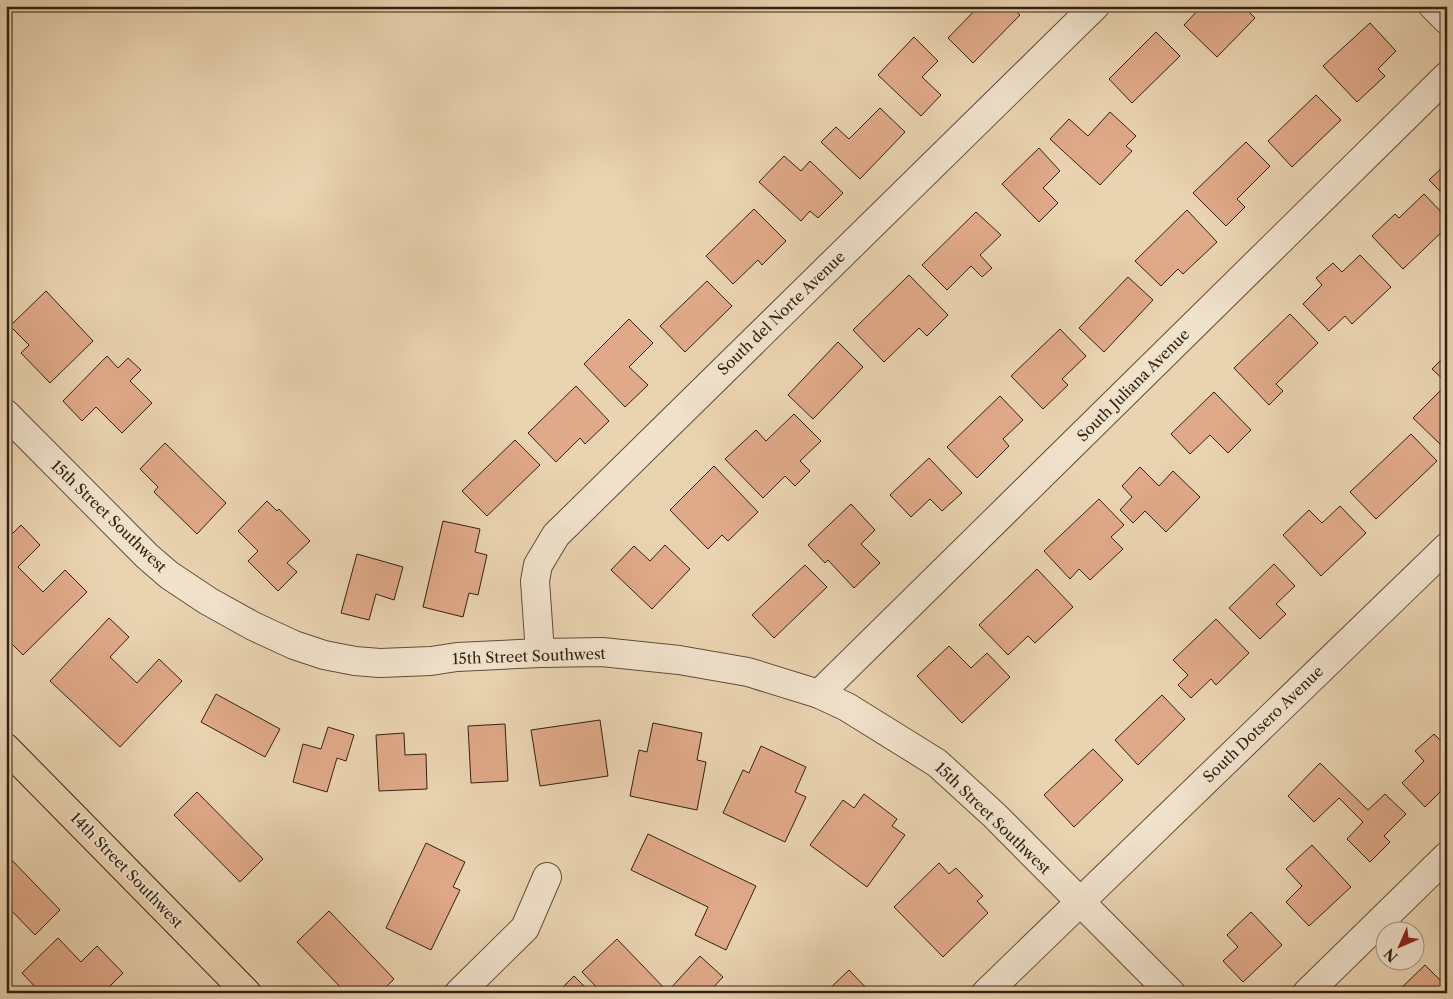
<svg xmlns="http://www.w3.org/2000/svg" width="1453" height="999" font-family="'Libre Caslon Text',serif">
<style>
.building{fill:#e0a989;stroke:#322212}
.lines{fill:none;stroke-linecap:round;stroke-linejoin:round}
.minor-casing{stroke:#604e3a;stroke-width:30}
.major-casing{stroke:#322212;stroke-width:30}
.minor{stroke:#f1e2cc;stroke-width:28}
.major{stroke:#ead3b1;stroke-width:28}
.labels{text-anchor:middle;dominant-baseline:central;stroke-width:4;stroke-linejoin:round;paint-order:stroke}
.street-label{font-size:15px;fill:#322212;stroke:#f1e2cc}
</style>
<rect width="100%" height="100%" fill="#ead3b1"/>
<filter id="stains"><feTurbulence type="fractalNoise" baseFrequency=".004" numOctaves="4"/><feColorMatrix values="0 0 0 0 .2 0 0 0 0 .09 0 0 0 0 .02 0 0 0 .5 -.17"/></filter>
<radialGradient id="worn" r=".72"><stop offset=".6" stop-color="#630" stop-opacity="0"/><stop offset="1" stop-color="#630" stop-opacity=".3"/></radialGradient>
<g class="building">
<path d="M979,6H1010L1020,15L973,63L948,38Z"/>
<path d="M1202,6H1243L1255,18L1217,57L1184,25Z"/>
<path d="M1370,23L1396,51L1378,69L1385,76L1357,102L1323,66Z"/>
<path d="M1156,32L1180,56L1132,103L1109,79Z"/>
<path d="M914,37L938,61L922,77L941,95L921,116L878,75Z"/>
<path d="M1316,95L1341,120L1292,167L1268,141Z"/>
<path d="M880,108L905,132L860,179L821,142L836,127L849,139Z"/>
<path d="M1110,112L1136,136L1126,146L1132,151L1100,185L1050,139L1069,119L1088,136Z"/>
<path d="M1246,142L1270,166L1237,199L1245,207L1226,226L1193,193Z"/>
<path d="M1039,148L1060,171L1043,188L1058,203L1039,222L1002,184Z"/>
<path d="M784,156L801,171L810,161L843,193L818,218L810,211L801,221L759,182Z"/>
<path d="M1447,163V198L1429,180Z"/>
<path d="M1424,194L1447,218V227L1403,269L1372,236L1395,214L1399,218Z"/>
<path d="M754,209L786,241L762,265L758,260L733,284L706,256Z"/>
<path d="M1187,210L1217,242L1183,274L1178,269L1161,286L1135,261Z"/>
<path d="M976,212L1001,235L980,255L992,268L982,277L971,266L947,290L922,265Z"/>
<path d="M1360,255L1391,287L1352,324L1345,316L1329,331L1303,304L1322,285L1316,278L1333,263L1342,272Z"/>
<path d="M6,256L12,262L6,268Z"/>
<path d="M909,275L948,315L927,336L919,328L884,362L853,330Z"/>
<path d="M1128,277L1153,300L1104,352L1079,328Z"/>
<path d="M707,281L732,306L685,352L660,326Z"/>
<path d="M46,291L93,341L50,383L21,353L29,345L10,326Z"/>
<path d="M1290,314L1318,343L1276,384L1283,391L1269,405L1234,368Z"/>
<path d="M629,319L653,343L629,367L648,385L625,407L584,364Z"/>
<path d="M1060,329L1086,356L1062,379L1068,385L1043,409L1011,376Z"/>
<path d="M838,342L863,367L813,419L788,395Z"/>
<path d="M1447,354V383L1432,369Z"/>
<path d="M107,356L118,368L128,358L141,370L130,381L152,403L122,433L96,407L82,421L63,401Z"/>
<path d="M1447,384V437L1440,444L1413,418Z"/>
<path d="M576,386L609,421L585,444L580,438L556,462L528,433Z"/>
<path d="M1214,392L1251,430L1228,453L1210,435L1190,454L1171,434Z"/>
<path d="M1000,396L1023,420L1003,439L1009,446L977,478L947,447Z"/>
<path d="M794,414L821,441L800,461L810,471L795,486L785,476L763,498L725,459L756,430L766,441Z"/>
<path d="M1411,434L1437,461L1376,519L1350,492Z"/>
<path d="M515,440L540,465L487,516L462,491Z"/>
<path d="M165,443L226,503L197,534L154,492L158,487L140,469Z"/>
<path d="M929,458L962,493L942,511L930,499L911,517L890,495Z"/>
<path d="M714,466L758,512L728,541L722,535L708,549L670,510Z"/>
<path d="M1140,467L1159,486L1173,471L1200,497L1166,532L1145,511L1133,523L1120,510L1132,497L1122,486Z"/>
<path d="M1099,499L1124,525L1111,537L1123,549L1090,580L1079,569L1070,579L1044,551Z"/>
<path d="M267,501L277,511L279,509L310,541L287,563L297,572L278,591L248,561L258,551L238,531Z"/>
<path d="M851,504L875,530L861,544L880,563L854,588L828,560L825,563L808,545Z"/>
<path d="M1340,506L1366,533L1321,576L1283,535L1309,510L1322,523Z"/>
<path d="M443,521L480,529L475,552L487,555L478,595L469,593L463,617L423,607Z"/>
<path d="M21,525L40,545L18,567L43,592L65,570L87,592L23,655L6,638V540Z"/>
<path d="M665,545L690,569L652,609L611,570L634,546L650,561Z"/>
<path d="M357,554L403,567L394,600L376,594L369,620L341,613Z"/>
<path d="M1274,564L1295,586L1276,604L1286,614L1260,639L1229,608Z"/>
<path d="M805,565L827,587L774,638L752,615Z"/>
<path d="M1037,569L1073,607L1035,643L1028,636L1008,655L979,625Z"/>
<path d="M109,618L129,637L110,657L137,683L159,659L182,681L120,747L50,681Z"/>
<path d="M1216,619L1249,653L1216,685L1211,679L1191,698L1178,685L1188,675L1173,660Z"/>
<path d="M949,646L971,668L987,653L1010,677L962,723L917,676Z"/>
<path d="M216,694L280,729L265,757L201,722Z"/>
<path d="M1162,695L1185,719L1138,765L1115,740Z"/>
<path d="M600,720L608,776L540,786L531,730Z"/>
<path d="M653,723L702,733L697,760L706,762L697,810L630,796L639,750L647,752Z"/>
<path d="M505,724L508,781L471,783L468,726Z"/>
<path d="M328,727L354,735L346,761L337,758L327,792L293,782L303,744L321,749Z"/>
<path d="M404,733L405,755L426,754L427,789L379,791L376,735Z"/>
<path d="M1434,734L1447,747V785L1425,807L1402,783L1424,761L1415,751Z"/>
<path d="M761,746L806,767L795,792L806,797L785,842L723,813L743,770L749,773Z"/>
<path d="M1093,749L1123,780L1074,827L1044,795Z"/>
<path d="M1320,763L1368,810L1385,794L1406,814L1384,836L1390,842L1370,862L1347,839L1363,822L1339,798L1314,822L1288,796Z"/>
<path d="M197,792L263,859L240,882L174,815Z"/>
<path d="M864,794L897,819L892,826L905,835L867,887L810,845L843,800L854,808Z"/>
<path d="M648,834L756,886L726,950L695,935L708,907L631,870Z"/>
<path d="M426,843L465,862L453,887L460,890L431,950L386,928Z"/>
<path d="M1312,845L1351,887L1309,926L1286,902L1302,886L1286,869Z"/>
<path d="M6,854L60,910L35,935L6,905Z"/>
<path d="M939,863L949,874L956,868L983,896L977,901L988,913L943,957L894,907Z"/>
<path d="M329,911L394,979L380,993H346L297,942Z"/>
<path d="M1251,912L1282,945L1243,982L1223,961L1238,947L1227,935Z"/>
<path d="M58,938L81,962L97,946L123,973L103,993H64L59,988L54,993H41L22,973Z"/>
<path d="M617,939L667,991L666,993H602L582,972Z"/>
<path d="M700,956L723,977L708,993H672L669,990Z"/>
<path d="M1425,965L1447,987L1440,993H1396Z"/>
<path d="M849,970L871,993H825Z"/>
<path d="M574,976L591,993H557Z"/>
<path d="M138,987L144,993H132Z"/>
</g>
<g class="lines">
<defs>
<g id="minor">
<path d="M1433,6L1447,20"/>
<path d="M6,414L147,556L169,575L208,601L253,626L294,645L324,655L355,661L380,663L431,661L457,657L540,653L602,652L679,660L748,672L819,694L847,707L937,763L994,815L1171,993"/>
<path d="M540,653L535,581L538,565L556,535L1095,6"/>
<path d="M819,694L1447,76"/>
<path d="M459,993L525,928L547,877"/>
<path d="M986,993L1447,547"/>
<path d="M1307,993L1447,856"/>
</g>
<path id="major" d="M6,748L247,993"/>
</defs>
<use href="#minor" class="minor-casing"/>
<use href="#major" class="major-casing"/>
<use href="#minor" class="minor"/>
<use href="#major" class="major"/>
</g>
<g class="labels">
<g class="street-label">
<text transform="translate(781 313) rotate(-44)">South del Norte Avenue</text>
<text transform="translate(1133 385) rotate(-45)">South Juliana Avenue</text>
<text transform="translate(109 516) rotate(44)">15th Street Southwest</text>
<text transform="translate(529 656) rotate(-2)">15th Street Southwest</text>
<text transform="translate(1263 724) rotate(-44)">South Dotsero Avenue</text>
<text transform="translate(993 818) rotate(44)">15th Street Southwest</text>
<text transform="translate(127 870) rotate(46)">14th Street Southwest</text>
</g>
</g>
<rect width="1453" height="999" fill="none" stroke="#ead3b1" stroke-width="25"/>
<rect x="8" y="8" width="1438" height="984" fill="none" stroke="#322212" stroke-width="2.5"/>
<rect x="12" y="12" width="1428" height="974" fill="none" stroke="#322212"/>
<g transform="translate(1400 946) rotate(225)"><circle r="24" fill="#f1e2cc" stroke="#a59582"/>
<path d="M0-4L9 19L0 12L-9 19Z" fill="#8f2418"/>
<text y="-8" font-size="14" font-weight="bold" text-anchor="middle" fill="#322212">N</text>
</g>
<rect width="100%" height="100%" filter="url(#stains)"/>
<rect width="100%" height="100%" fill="url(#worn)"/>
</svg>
